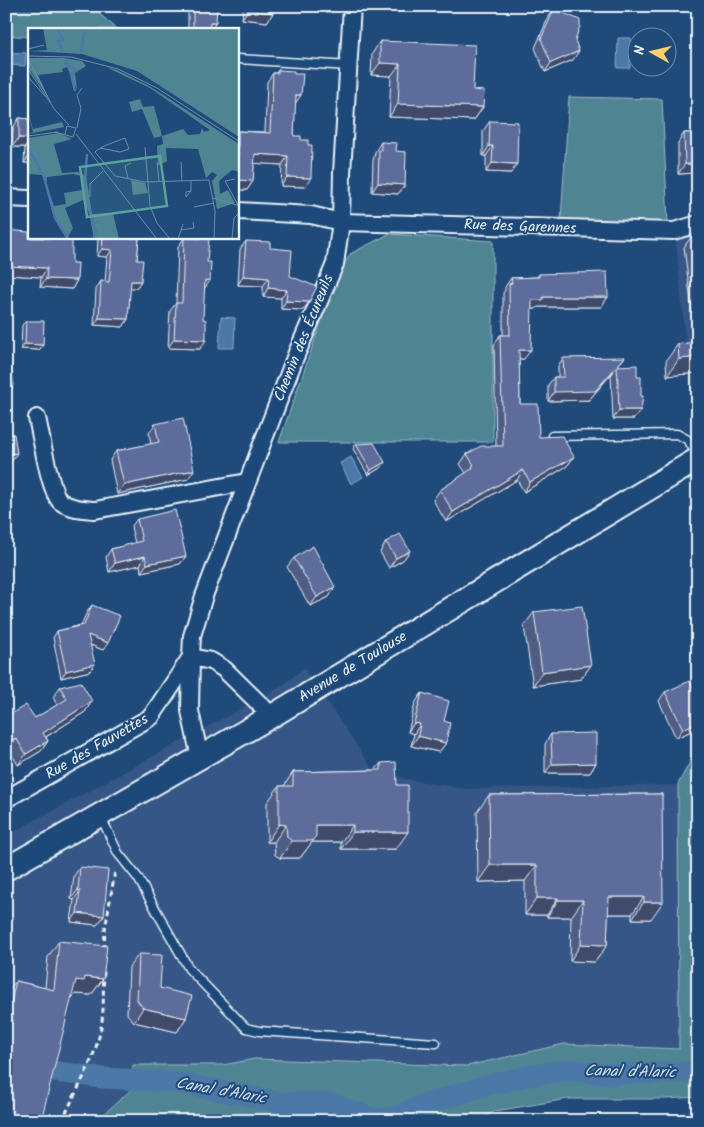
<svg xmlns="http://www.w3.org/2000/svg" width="704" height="1127" font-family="Kalam,sans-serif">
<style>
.built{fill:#365786}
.green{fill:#4f8492;stroke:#9cbac5}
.water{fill:#4c78a7;stroke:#8aa8c7}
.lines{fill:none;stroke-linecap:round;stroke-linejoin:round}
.canal{stroke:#4c78a7;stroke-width:21}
.lane-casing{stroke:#e8f1f8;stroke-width:11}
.street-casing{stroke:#e8f1f8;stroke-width:20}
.secondary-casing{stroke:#e8f1f8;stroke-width:26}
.path{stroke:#e8f1f8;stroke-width:3;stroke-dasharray:5 4;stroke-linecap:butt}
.lane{stroke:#1f4a7a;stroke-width:8}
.street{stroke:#1f4a7a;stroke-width:16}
.secondary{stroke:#1f4a7a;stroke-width:22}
.wall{fill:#505d84;stroke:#e8f1f8}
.shaded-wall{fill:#414c6c;stroke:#e8f1f8}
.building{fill:#5d6c9a;stroke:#e8f1f8}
.labels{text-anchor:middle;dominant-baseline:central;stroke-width:4;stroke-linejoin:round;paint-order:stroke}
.street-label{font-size:15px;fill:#e8f1f8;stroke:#1f4a7a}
.water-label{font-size:16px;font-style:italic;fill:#d1dfec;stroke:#1f4a7a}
.inset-river{fill:none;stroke:#4c78a7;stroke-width:2.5}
.inset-road{fill:none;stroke:#6f8dac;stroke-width:1}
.view{fill:#5ba19e;fill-opacity:0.15;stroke:#5ba19e;stroke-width:2.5}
.inset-edge{fill:none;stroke:#e8f1f8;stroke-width:2.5}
</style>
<rect width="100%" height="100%" fill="#1f4a7a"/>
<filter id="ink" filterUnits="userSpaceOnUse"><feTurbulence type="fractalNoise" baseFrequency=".02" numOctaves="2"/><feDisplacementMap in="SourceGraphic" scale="10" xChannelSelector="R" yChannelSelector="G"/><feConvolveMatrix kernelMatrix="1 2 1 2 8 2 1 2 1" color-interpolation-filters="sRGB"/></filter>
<g filter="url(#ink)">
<g class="built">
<path d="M698,235V432L694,434L676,240Z"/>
<path d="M304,668L376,774L466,789L678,785L679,1050L564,1044L467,1066L255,1059L223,1065H133L131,1090L96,1121H6V836L279,688Z"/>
</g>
<g class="green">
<path d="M6,6H94L95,10L117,29H29V37L6,35Z"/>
<path d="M569,97L662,99L668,223L561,219Z"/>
<path d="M389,234L493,241V442H279L335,282L350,254Z"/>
<path d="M698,756V1097L666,1099H568L495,1111L479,1121H207L172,1118L164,1121H96L131,1090L133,1065H223L255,1059L467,1066L564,1044L679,1049L678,784L691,760Z"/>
</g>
<g class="water">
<path d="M618,38H631L630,68H617Z"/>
<path d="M6,52L26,53L25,66L6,65Z"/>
<path d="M221,317L235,318L234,348H219Z"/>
<path d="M351,457L363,477L351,484L340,463Z"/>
</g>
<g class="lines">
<path class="canal" d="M6,1061L49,1071L103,1078L176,1082L279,1102L328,1103L374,1119L392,1118L425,1104L481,1087L532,1075L568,1070L606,1074L698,1072"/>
<defs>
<g id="lane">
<path d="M238,59L349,66"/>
<path d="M552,436L677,434L688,440L698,456"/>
<path d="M101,817L118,853L138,878L189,969L246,1028L259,1031L436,1043"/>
</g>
<g id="street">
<path d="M6,198L29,199"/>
<path d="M238,211L311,215L341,222L674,231L698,224"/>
<path d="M37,418C41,434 50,494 61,502C72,509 83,509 95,510L247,482"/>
<path d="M200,758L190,711L191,657L211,661L224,669L272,716"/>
<path d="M6,799L151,717L191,657L192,636L204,596L296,355L335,264L341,222L342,173L352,6"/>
</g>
<path id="secondary" d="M6,869L272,716L698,459"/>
</defs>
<use href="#lane" class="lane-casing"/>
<use href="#street" class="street-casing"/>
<use href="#secondary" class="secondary-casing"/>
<g class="path">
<path d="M104,949L105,930L115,871"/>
<path d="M69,1121L65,1115C79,1085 98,1054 102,1021C104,1004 103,986 104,970"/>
</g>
<use href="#lane" class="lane"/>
<use href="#street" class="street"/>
<use href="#secondary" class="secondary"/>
</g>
<g class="wall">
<path d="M191,6H217L212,29H188V10Z"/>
<path d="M236,6H274L273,13L267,22L242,19L243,8Z"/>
<path d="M554,9L575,40L573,60L545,72L535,48L548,18Z"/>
<path d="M380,41L473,90L483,107L474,120L389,117L391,76L371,75L372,54Z"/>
<path d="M278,70L294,74L301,95L295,103L294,136L305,187L281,186L282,165L254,163L253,181L247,190H238V131L265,132L267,82L273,73H276Z"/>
<path d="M19,118L29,119V163H24L25,147H12L13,128Z"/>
<path d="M490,121L511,173L486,172V156H483V131Z"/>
<path d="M684,133H698V173L678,174V143Z"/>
<path d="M381,142L396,151L405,185L398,194L372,192L373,160L374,157L375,152Z"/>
<path d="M6,230L72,263L77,280L72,289L40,287L41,277L6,275Z"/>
<path d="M696,230L698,243V373L667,376L666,361L678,344L696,343L684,247Z"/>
<path d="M98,238H139L137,260L141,281L136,288H130L128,319L123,327L94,325L96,289L101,281L105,282L107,257L97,256Z"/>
<path d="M184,238L204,288L200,349L168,348L170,311L176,303L178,247Z"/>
<path d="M246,241L270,248L290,276L303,310L281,309V298L263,297V286L238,285L240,249Z"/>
<path d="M539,274L608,297L601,307H538L536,309H531L524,359L519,360L520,404L539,437L574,457L567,466L524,492L517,480L446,522L433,500L440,490L466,473L460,464L467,454L496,446L494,345L500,335H503V293L505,290V287L511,278L537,277Z"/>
<path d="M26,321L43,345L39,350L21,349L22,325Z"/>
<path d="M563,358L618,366L637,377L634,419H613L611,375L614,371L589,400L548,401V385L554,377H558V366Z"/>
<path d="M155,424L188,479L117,494L110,460L116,451L151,444L149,433Z"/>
<path d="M356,444L382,467L368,475L353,449Z"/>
<path d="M137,519L186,556L180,564L141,572L140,565L109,572L106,557L111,549L135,543L131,527Z"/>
<path d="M386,542L410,551L403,560L389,568L380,552Z"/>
<path d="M294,558L329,597L310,606L287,567Z"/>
<path d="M92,605L103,650L90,645V671L61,678L53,638L57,631L81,625L87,612Z"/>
<path d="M534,612L591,665L581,679L533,686L524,626Z"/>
<path d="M60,687L92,701L85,712L46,737L48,741L41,751L18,765L8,748L6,749V717L35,718L57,705L53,697Z"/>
<path d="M665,692L698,697V728L676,738L659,701Z"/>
<path d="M422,693L446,743L439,752L411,746L414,734L408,732L415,703Z"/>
<path d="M551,734L596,763L590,773H545V744Z"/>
<path d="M381,763L396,849H341V842H312L300,858H280L275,855L274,842H267V803L279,786H284L293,772L375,770Z"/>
<path d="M662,794L651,919H632V914H608L607,945L595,962L570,961L571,917H547V915H525V881L478,882L477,812L489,795Z"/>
<path d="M80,867L104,916L97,925L71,922L74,900L71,899L74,876Z"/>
<path d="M59,941L103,979L91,995L75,994L73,997H72L6,1121V995L16,981L45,988L48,957Z"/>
<path d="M139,954L160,988L186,1018L177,1032L134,1022L127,1014L129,967Z"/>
</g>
<g class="shaded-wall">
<path d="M129,6H180L178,9Z"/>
<path d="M248,10L273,13L267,22L242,19Z"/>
<path d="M210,22H216L212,29H205Z"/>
<path d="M579,51L573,60L545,72L551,63Z"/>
<path d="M380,63L400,64L391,76L371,75Z"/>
<path d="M296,95H301L295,104Z"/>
<path d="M398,104L483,107L474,120L389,117Z"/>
<path d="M19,138H29V142L25,147H12Z"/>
<path d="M489,146H493L486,156H483Z"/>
<path d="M255,154L288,156L282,165L249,163Z"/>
<path d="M29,156V163H24Z"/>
<path d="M492,163L517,164L511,173L486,172Z"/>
<path d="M685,164H698V173L678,174Z"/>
<path d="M287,177L311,178L305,187L281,186Z"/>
<path d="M238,180L253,181L247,190H238Z"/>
<path d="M378,183L405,185L398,194L372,192Z"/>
<path d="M102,249L112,250L107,257L97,256Z"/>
<path d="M6,266L47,268L41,277L6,275Z"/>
<path d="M243,276L269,278L263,286L238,285Z"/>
<path d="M46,279L77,280L72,289L40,287Z"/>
<path d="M205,280L210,281L204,289Z"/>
<path d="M131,281H141L136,288H126Z"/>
<path d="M268,288L287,290L281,298L263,297Z"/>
<path d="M543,297H608L601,307H538L536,309H525L532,300Z"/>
<path d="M286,301L309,302L303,310L281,309Z"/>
<path d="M99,318L128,319L123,327L94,325Z"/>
<path d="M174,339L206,340L200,349L168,348Z"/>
<path d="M25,344L43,345L39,350L21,349Z"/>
<path d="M519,350H531L524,359L512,360Z"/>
<path d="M625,357L617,367V366L589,400L548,401L554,392Z"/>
<path d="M698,357V373L667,376L679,359Z"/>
<path d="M14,385L7,396H6V386Z"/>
<path d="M619,410H641L634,419H613Z"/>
<path d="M17,453L10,464H6V455Z"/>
<path d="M574,457L567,466L524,492L530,482Z"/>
<path d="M385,462L382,467L368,475L371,470Z"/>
<path d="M194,470L188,479L117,494L124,485Z"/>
<path d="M523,470L517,480L446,522L453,512Z"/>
<path d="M410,551L403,560L389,568L396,558Z"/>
<path d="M145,556L140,565L109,572L115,563Z"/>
<path d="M186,556L180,564L141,572L147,564Z"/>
<path d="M335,587L329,597L310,606L317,597Z"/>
<path d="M88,635L108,643L103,650L83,642Z"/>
<path d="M95,664L90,671L61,678L66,671Z"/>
<path d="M591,665L581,679L533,686L542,672Z"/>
<path d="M92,701L85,712L36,743L43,733Z"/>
<path d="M698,722V728L676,738L683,729Z"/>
<path d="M414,723L420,724L414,734L408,732Z"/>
<path d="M418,736L446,743L439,752L411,746Z"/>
<path d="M16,738L8,748L6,749V743Z"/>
<path d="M48,741L41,751L18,765L26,754Z"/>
<path d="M596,763L590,773H545L552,764Z"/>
<path d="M279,824L286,825L274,842H267Z"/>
<path d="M316,825H353L341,842H312L300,858H280L292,841Z"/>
<path d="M353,832H408L396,849H341Z"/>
<path d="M490,865H537L525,881L478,882Z"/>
<path d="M78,890L80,891L74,900L71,899Z"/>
<path d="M609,897H644L632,914H598Z"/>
<path d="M537,898H558L547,915H525Z"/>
<path d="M558,900H583L571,917H547Z"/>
<path d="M644,902H663L651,919H632Z"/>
<path d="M77,913L104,916L97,925L71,922Z"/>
<path d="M581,944L607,945L595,962L570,961Z"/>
<path d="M85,977L103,979L91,995L75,994L73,997L65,996L76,980Z"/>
<path d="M143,1008L186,1018L177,1032L134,1022Z"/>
</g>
<g class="building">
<path d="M193,6H217L216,22H210V29H193Z"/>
<path d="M248,6H274L273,13L248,10Z"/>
<path d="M554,9L580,20V26L575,40L579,51L551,63L541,39Z"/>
<path d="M380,41L475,45L473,90L484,91L483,107L398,104L400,64L380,63Z"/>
<path d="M278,70L294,71V74H303L301,95H296L294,136H301V140H308V145H312L311,178L287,177L288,156L255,154L253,181L238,180V131L270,133L273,73H278Z"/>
<path d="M19,118L29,119V138H19Z"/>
<path d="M490,121L518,122L517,164L492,163L493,146H489Z"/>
<path d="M684,133H698V164H685Z"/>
<path d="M381,142L397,143L396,151L406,152L405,185L378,183L379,150H381Z"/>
<path d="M698,229V243L696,230Z"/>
<path d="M6,230L29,232V238H72V263H78L77,280L46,279L47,268L6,266Z"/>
<path d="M103,238H139L137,260H143L141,281H131L128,319L99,318L101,281L109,282L112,250L102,249Z"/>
<path d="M184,238L209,239L207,262H211L210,281L205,280L203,319L206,320V340L174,339L176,303H182Z"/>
<path d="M246,241L270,242V248L292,250L290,276L317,287L309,302L286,301L287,290L268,288L269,278L243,276Z"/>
<path d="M607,272L608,297H543V300H532L531,350H519L520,404H538L539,437L562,436L574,457L530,482L523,470L453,512L440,490L473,468L472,466L474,465L467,454L481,446H503L500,335H510L509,284L512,283L511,278L539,277V274Z"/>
<path d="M26,321H44L43,345L25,344Z"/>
<path d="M698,342V357L679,359L678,344Z"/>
<path d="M625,357L595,391L554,392V377H564L563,358Z"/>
<path d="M10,361L14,385L6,386V362Z"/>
<path d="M637,365V377H641V396H643L641,410H619L617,366Z"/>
<path d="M183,418L194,470L124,485L116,451L159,442L155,424Z"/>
<path d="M14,434L17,453L6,455V436Z"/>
<path d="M374,443L385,462L371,470L356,444Z"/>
<path d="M6,499L9,511L6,512Z"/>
<path d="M175,510L186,556L147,564L145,556L115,563L111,549L142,541L137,519Z"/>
<path d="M400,534L410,551L396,558L386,542Z"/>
<path d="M313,546L335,587L317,597L294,558Z"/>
<path d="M92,605L120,616L108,643L88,635L95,664L66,671L57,631L84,625Z"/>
<path d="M582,606L591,665L542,672L534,612Z"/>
<path d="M690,681L698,697V722L683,729L665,692Z"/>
<path d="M81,682L92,701L43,733L48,741L26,754L16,738L6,743V717L26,705L35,718L67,699L60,687Z"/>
<path d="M422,693L449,701L444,721L450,723L446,743L418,736L420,724L414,723Z"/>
<path d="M596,733V763L552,764L551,734Z"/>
<path d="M396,762L397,785H408V832H353V825H316V836L312,841H292L287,837L286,825L279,824V786H293V772L381,770V763Z"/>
<path d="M662,794L663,902H644V897H609L607,945L581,944L583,900H558V898H537V865H490L489,795Z"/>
<path d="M80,867L108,870L104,916L77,913L80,891L78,890Z"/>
<path d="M59,941L107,946L103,979L85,977L84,981L76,980L41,1121H6V1022L16,981L54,990Z"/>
<path d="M139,954L162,955L160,988L192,996L186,1018L143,1008L137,1000Z"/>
</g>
</g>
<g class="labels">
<g class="street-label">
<text transform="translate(520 227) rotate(2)">Rue des Garennes</text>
<text transform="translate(304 338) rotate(-68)">Chemin des Écureuils</text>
<text transform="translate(353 667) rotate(-31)">Avenue de Toulouse</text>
<text transform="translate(97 747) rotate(-30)">Rue des Fauvettes</text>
</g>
<g class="water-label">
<text transform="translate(630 1072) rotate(1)">Canal d'Alaric</text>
<text transform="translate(221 1091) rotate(10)">Canal d'Alaric</text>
</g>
</g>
<g transform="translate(28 28)">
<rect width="211" height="211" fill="#1f4a7a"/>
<path d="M15,0H211V109L109,43L54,26L2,23L19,22ZM0,30H36L54,33L58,38L47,45L49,62L39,39L34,41L35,44L10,47L21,71L0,39ZM78,39L89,42L123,59L211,116V144L204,142L191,153L192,166L200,162L207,175L189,181L184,153L189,147L184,144L178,150L170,121L138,120L139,133L130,138L129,118L135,116L134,108L126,110L114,81L104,84L101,74L112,71L115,79L126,78L134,108L155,101L160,107L172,106L174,100L176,104L182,102L122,60ZM0,84L5,101L34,94L36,99L0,106L5,104ZM31,105L44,111L26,116L34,145L50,144L58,148L64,186L85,185L91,211H66L60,179L55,172L37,180L45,200L39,211L26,188L19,158L26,178L38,176L36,165L54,162L53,148L45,146L19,149L18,156L14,147L0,146V110ZM103,152L117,155L120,165L105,167Z" fill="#4f8492"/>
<path class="inset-river" d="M29,0L35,12L30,13L35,24M53,24L57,0M38,31V36L49,42L43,46L47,63M0,119L16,149L27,190L40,211M59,126L56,166L68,203L66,209L71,211"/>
<path class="inset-road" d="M0,21L16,17M0,28L43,29L90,41L129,60L212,114M1,33L23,75M0,41L27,82L41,97M0,49L18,69M49,100L53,80L49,67L54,60M27,104L45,109L48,100L39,98L37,106M48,106L129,211M0,108L30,104M117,119L122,178L129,195L142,211M72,120L92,124L101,121L97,110L76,118L68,123L67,124L87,148L117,154L181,152L187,183L186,211M129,134L131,153M153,134L154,153M100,150L97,138L103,135M207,151L197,153L210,177M163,153V163L158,164V169L163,163M62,169V156L75,143M185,170L212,178M166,179L186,175M153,202L166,200L165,194M150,211L155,196M204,211L206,190L212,184"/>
<path class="view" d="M132,128L139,178L59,189L52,139Z"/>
<rect width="211" height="211" class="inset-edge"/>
</g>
<rect width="704" height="1127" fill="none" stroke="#1f4a7a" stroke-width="25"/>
<rect x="12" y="12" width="679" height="1102" fill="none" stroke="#e8f1f8" stroke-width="2" filter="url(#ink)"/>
<g transform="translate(652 52) rotate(278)"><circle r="24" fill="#1f4a7a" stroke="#6f8dac"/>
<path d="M0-4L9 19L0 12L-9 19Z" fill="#ffd166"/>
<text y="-8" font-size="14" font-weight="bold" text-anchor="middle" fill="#e8f1f8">N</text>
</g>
</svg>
